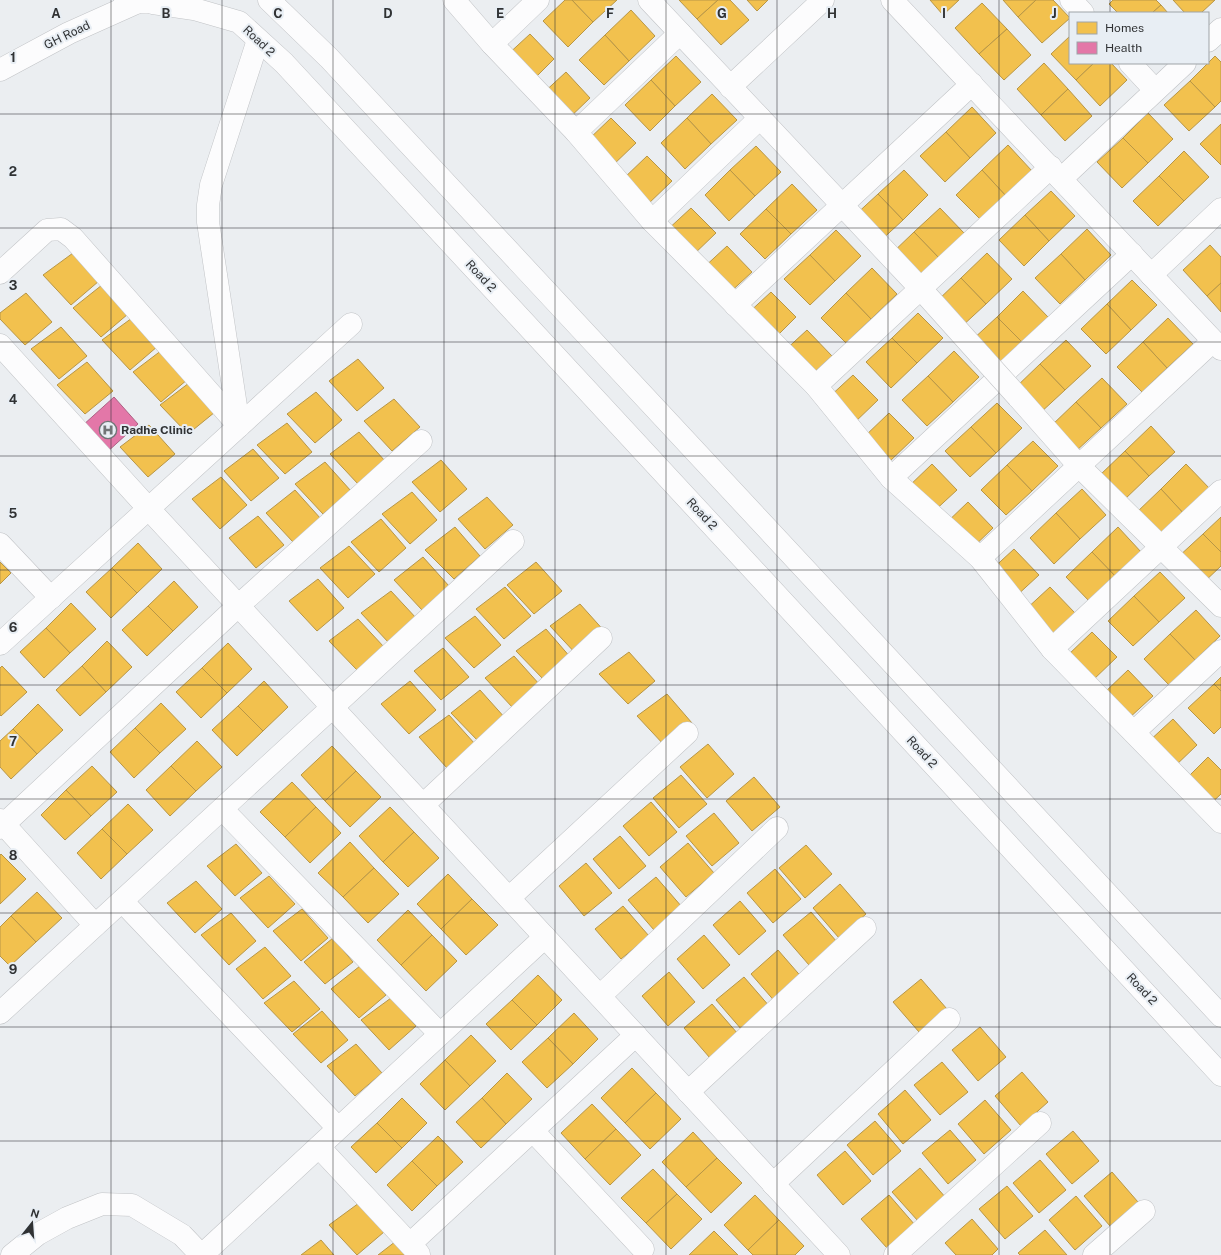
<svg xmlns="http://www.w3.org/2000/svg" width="1221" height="1255" font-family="'Public Sans',sans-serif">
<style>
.homes{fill:#f2c14e;stroke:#b89646}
.health{fill:#e377a8;stroke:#ad6285}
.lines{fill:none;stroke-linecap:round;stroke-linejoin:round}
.minor-casing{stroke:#c1c3c6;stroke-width:23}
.major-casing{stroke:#c1c3c6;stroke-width:23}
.minor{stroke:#fcfcfd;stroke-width:22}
.major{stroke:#fcfcfd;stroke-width:22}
.minor-bridge-casing{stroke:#c1c3c6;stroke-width:23;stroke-linecap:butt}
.minor-bridge{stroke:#fcfcfd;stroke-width:22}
.grid{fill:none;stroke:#303234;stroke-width:1;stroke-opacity:0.55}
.labels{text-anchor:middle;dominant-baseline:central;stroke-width:4;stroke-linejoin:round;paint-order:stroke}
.street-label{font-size:12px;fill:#303234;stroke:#e8eef4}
.poi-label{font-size:12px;font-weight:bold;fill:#303234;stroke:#e8eef4;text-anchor:start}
.grid-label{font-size:13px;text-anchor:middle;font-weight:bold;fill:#303234;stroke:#e8eef4;stroke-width:4;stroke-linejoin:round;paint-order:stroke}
</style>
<rect width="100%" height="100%" fill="#ebeef1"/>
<g class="homes">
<path d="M565,0H572L593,22L568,47L543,21Z"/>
<path d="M572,0H617L593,22Z"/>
<path d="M679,0H718L697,19Z"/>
<path d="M718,0H730L749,20L721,45L697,19Z"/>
<path d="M747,0H768L757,11Z"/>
<path d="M930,0H959L943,15Z"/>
<path d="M1003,0H1036L1018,17Z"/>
<path d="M1036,0H1053L1070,18L1042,43L1018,17Z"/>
<path d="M1113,0H1156L1161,5L1152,13H1118L1109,4Z"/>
<path d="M1173,0H1215L1201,13H1185Z"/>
<path d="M982,3L1007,29L979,54L955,28Z"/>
<path d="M1161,5L1168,13H1152Z"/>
<path d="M631,10L655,36L629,61L605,35Z"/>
<path d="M1007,29L1031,55L1004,80L979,54Z"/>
<path d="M530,34L554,59L529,84L504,58Z"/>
<path d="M605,35L629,61L604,85L579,60Z"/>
<path d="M1070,36V63H1094L1076,80L1051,54Z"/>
<path d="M676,56L701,82L675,106L651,80Z"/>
<path d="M1215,56L1221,62V101L1215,107L1190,81Z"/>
<path d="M1044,63L1068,89L1041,115L1017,89Z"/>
<path d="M1094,63H1111L1127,80L1100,106L1076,80Z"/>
<path d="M566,72L590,98L565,122L540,96Z"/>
<path d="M651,80L675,106L650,131L625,105Z"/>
<path d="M1190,81L1215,107L1189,131L1164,105Z"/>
<path d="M1068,89L1092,116L1065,141L1041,115Z"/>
<path d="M712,94L737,120L711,144L687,118Z"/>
<path d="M972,107L996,133L970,158L946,132Z"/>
<path d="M1148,113L1173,139L1148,163L1123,138Z"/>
<path d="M611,118L636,143L610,168L586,142Z"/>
<path d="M687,118L711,144L685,169L661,143Z"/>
<path d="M1221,124V165L1200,144Z"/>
<path d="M946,132L970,158L945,182L920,156Z"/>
<path d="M1123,138L1148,163L1122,188L1097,162Z"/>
<path d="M1008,145L1032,171L1006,196L982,170Z"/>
<path d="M756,146L781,172L755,196L730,170Z"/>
<path d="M1184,151L1209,177L1184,201L1159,176Z"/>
<path d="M647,156L672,181L646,206L622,180Z"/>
<path d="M730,170L755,196L729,221L705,195Z"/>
<path d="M904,170L928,195L903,220L878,194Z"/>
<path d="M982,170L1006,196L981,220L956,195Z"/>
<path d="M1159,176L1184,201L1158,226L1133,201Z"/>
<path d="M792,184L817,210L791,234L766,209Z"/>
<path d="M1051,191L1075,216L1049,241L1025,215Z"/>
<path d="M878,194L903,220L877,244L852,218Z"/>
<path d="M691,208L716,233L690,258L665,232Z"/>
<path d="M940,208L964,233L939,258L914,232Z"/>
<path d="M766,209L791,234L765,259L740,234Z"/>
<path d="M1025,215L1049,241L1024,266L999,240Z"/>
<path d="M1087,229L1111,255L1085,280L1061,254Z"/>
<path d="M836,230L861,256L835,281L810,255Z"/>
<path d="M914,232L939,258L913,282L888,257Z"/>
<path d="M1210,245L1221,257V283L1207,296L1183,270Z"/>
<path d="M727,246L752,272L726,296L701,270Z"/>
<path d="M73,253L99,281L71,305L43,275Z"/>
<path d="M987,253L1012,279L986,304L961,278Z"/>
<path d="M1061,254L1085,280L1060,304L1035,278Z"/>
<path d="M810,255L835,281L810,305L784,279Z"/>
<path d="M872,268L897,294L871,319L846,293Z"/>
<path d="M961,278L986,304L960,328L935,303Z"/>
<path d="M1132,280L1157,305L1131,330L1107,304Z"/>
<path d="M1221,283V312L1207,296Z"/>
<path d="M102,285L128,314L101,337L73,308Z"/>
<path d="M1023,291L1048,317L1022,342L997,317Z"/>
<path d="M771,292L796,317L771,342L745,316Z"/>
<path d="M26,293L52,322L25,345L0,319V313Z"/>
<path d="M846,293L871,319L846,343L821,318Z"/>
<path d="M1107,304L1131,330L1106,354L1081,329Z"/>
<path d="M918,313L943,338L917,363L892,338Z"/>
<path d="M997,317L1022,342L996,367L971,341Z"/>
<path d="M132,318L158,346L130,370L102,340Z"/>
<path d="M1168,318L1193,344L1167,368L1143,342Z"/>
<path d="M61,327L87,356L59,379L31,349Z"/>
<path d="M807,330L832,356L806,380L781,354Z"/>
<path d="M892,338L917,363L891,388L866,362Z"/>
<path d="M1066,340L1091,366L1065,390L1040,364Z"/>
<path d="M1143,342L1167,368L1142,392L1117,367Z"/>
<path d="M162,350L188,379L161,402L133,372Z"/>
<path d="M954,351L979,377L953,402L928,376Z"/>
<path d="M358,359L384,388L357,411L329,381Z"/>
<path d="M87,362L113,391L85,414L57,385Z"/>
<path d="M1040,364L1065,390L1039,414L1014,389Z"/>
<path d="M853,375L878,400L852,425L827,399Z"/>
<path d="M928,376L953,402L927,426L902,400Z"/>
<path d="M1102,378L1127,404L1101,428L1076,402Z"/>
<path d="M189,383L215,412L188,434L160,405Z"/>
<path d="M316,392L342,420L315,443L287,414Z"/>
<path d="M394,399L420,427L392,451L364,421Z"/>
<path d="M1076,402L1101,428L1075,452L1050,427Z"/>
<path d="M997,403L1022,428L996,453L971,427Z"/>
<path d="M889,413L914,438L888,463L863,438Z"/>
<path d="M287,423L312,452L285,474L257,445Z"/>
<path d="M149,425L175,454L148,477L120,447Z"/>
<path d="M1151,426L1175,452L1149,476L1125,451Z"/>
<path d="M971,427L996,453L970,477L945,451Z"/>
<path d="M359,432L385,461L358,484L330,454Z"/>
<path d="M1033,441L1058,466L1032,491L1007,465Z"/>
<path d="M253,449L279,478L251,501L224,471Z"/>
<path d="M1125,451L1149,476L1123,501L1099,476Z"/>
<path d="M441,460L467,489L440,512L412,482Z"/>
<path d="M325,462L351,491L323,514L295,484Z"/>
<path d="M932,464L957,490L931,514L906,489Z"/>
<path d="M1186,464L1211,490L1185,515L1161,489Z"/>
<path d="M1007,465L1032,491L1006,515L981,490Z"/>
<path d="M221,477L247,505L220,529L192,499Z"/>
<path d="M1082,489L1106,515L1080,539L1056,513Z"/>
<path d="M1161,489L1185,515L1159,539L1135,514Z"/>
<path d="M295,490L321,519L293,542L266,513Z"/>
<path d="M412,492L437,520L410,544L382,514Z"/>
<path d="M487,497L513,525L485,549L458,519Z"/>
<path d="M968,502L993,528L967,553L942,527Z"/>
<path d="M1056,513L1080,539L1054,564L1030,538Z"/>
<path d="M258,516L284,545L256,568L229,538Z"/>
<path d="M1221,517V552L1203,534Z"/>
<path d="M381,519L406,548L379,572L351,542Z"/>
<path d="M455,527L480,556L454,579L425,550Z"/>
<path d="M1118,527L1142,553L1116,577L1092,552Z"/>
<path d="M1203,534L1221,552V566L1202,584L1177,558Z"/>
<path d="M138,543L162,569L137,593L112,568Z"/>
<path d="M349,546L375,574L348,598L320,568Z"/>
<path d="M1014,549L1039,575L1013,599L988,573Z"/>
<path d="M1092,552L1116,577L1090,602L1066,577Z"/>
<path d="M423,557L449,586L422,610L394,580Z"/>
<path d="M0,562L11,573L0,584Z"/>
<path d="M536,562L562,591L534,614L507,585Z"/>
<path d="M112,568L137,593L111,618L86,592Z"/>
<path d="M1160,572L1185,598L1159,622L1134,596Z"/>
<path d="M318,579L344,608L317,631L289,601Z"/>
<path d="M174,581L198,607L173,631L148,606Z"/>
<path d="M505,587L531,616L504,639L476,609Z"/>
<path d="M1050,587L1075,613L1049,638L1024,611Z"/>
<path d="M391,591L417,619L389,643L361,613Z"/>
<path d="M1134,596L1159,622L1133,646L1108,621Z"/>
<path d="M71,603L96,629L70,653L46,628Z"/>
<path d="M580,604L606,633L578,656L550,626Z"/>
<path d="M148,606L173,631L147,656L122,630Z"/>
<path d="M1196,610L1220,636L1195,660L1170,634Z"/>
<path d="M475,616L501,645L474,668L445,638Z"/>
<path d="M358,619L384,647L357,670L329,641Z"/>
<path d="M46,628L70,653L44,678L20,652Z"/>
<path d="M546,629L571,658L544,680L516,651Z"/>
<path d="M1092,632L1117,657L1091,682L1067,656Z"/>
<path d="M1170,634L1195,660L1169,685L1144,659Z"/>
<path d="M107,641L132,667L106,692L82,666Z"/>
<path d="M228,643L252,669L227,693L202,668Z"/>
<path d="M443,648L469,677L441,700L414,671Z"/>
<path d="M629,652L655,681L628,704L599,674Z"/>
<path d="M514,656L540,685L513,708L485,678Z"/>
<path d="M2,666L27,692L1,716L0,715V668Z"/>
<path d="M82,666L106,692L80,716L56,690Z"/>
<path d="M202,668L227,693L201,718L176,692Z"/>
<path d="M1128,670L1153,696L1127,720L1103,694Z"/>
<path d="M1221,677V691L1214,684Z"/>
<path d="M264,681L288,707L263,731L238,706Z"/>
<path d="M410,681L436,710L409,734L381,704Z"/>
<path d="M1214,684L1221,691V727L1214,734L1188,708Z"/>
<path d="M480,690L506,719L479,742L451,713Z"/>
<path d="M667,694L692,723L665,746L637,716Z"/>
<path d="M161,703L186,729L160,753L135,728Z"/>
<path d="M38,704L63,730L37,754L13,729Z"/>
<path d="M238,706L263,731L237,756L212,730Z"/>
<path d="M449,715L475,744L447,768L419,737Z"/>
<path d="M1173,719L1197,745L1172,769L1147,743Z"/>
<path d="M135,728L160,753L134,778L110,752Z"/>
<path d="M13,729L37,754L11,779L0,767V741Z"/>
<path d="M197,741L222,767L196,791L171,766Z"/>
<path d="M708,744L734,774L707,798L680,767Z"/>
<path d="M332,746L356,771L325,801L301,775Z"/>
<path d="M1208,757L1221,770V794L1207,807L1183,782Z"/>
<path d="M92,766L117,792L91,816L66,790Z"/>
<path d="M171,766L196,791L170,816L146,790Z"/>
<path d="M356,771L381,797L350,827L325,801Z"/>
<path d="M681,775L707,804L679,828L653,798Z"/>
<path d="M754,777L780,807L752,831L726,801Z"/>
<path d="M292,782L316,807L285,837L260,812Z"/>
<path d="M66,790L91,816L65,840L41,815Z"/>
<path d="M651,802L677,832L649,856L623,826Z"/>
<path d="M128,804L153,830L127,854L102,829Z"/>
<path d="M316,807L341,833L310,863L285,837Z"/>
<path d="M390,807L414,832L383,862L359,836Z"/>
<path d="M714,813L739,843L712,866L686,836Z"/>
<path d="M102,829L127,854L101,879L77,853Z"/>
<path d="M414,832L439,858L408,887L383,862Z"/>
<path d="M620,836L646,866L619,889L593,859Z"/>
<path d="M350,842L374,868L343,897L318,873Z"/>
<path d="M688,843L714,873L686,897L660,867Z"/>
<path d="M236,844L262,873L235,896L207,866Z"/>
<path d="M806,845L832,874L805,898L779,868Z"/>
<path d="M1,854L26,879L0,904V855Z"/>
<path d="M586,863L612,893L584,916L559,886Z"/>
<path d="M374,868L399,894L368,923L343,897Z"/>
<path d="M775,869L801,899L773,923L747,893Z"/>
<path d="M448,874L472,899L441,929L417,904Z"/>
<path d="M269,876L295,904L268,928L240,898Z"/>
<path d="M656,877L682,907L654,930L628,900Z"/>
<path d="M196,881L222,909L195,933L167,903Z"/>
<path d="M840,884L866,914L839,938L813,908Z"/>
<path d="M37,892L62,918L36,942L11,916Z"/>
<path d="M472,899L498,925L466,955L441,929Z"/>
<path d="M740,901L766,931L739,955L713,925Z"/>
<path d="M623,906L649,936L621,959L595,929Z"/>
<path d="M302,909L328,938L301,961L273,931Z"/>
<path d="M408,910L432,935L401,965L377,940Z"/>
<path d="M811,912L837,942L809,965L783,935Z"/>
<path d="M231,913L256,941L229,965L201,935Z"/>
<path d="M11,916L36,942L10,966L0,956V927Z"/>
<path d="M432,935L457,961L426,991L401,965Z"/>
<path d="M704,935L730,965L703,989L677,959Z"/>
<path d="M333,938L353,962L325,984L304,962Z"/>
<path d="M265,947L291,976L263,999L236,969Z"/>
<path d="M778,950L804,980L777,1004L751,974Z"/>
<path d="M360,966L386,995L359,1018L331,989Z"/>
<path d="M669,972L695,1002L668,1026L642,996Z"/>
<path d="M538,975L562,1000L537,1025L512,1000Z"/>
<path d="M744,977L770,1007L742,1030L716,1000Z"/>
<path d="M921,979L947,1009L919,1032L893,1002Z"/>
<path d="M294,981L320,1009L292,1032L264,1003Z"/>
<path d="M391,998L416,1026L389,1050L361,1020Z"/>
<path d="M512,1000L537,1025L511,1050L486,1024Z"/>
<path d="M712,1004L738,1034L710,1058L684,1028Z"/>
<path d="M322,1011L348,1040L321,1063L293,1034Z"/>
<path d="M574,1013L598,1039L573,1064L548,1038Z"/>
<path d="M980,1027L1006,1057L978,1081L952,1050Z"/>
<path d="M471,1035L496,1061L470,1086L445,1060Z"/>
<path d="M548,1038L573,1064L547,1088L522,1062Z"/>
<path d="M356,1044L382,1073L355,1096L327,1066Z"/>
<path d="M445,1060L470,1086L445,1110L420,1084Z"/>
<path d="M942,1062L968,1092L940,1115L914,1085Z"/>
<path d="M632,1068L656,1093L625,1123L601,1098Z"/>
<path d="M1022,1072L1048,1102L1021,1126L995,1096Z"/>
<path d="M507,1073L532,1099L506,1124L482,1098Z"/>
<path d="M905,1090L931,1120L903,1144L878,1114Z"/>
<path d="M656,1093L681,1119L650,1149L625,1123Z"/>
<path d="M402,1098L427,1123L402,1148L377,1123Z"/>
<path d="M482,1098L506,1124L481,1148L456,1122Z"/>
<path d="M985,1100L1011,1130L984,1154L958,1124Z"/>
<path d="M592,1104L616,1129L585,1159L561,1133Z"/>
<path d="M875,1121L901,1151L873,1175L847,1145Z"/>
<path d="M377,1123L402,1148L376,1173L351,1147Z"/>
<path d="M616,1129L641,1155L610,1185L585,1159Z"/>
<path d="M950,1130L976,1160L948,1184L922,1153Z"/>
<path d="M1073,1131L1099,1161L1072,1184L1046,1154Z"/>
<path d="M693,1132L717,1158L686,1187L662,1162Z"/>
<path d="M438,1136L463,1162L437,1186L412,1161Z"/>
<path d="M845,1151L871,1181L843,1205L817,1175Z"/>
<path d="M717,1158L742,1183L711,1213L686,1187Z"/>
<path d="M1040,1160L1066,1190L1039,1213L1013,1183Z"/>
<path d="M412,1161L437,1186L412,1211L387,1185Z"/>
<path d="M920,1168L946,1198L918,1221L892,1192Z"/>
<path d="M653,1169L677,1194L646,1223L621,1198Z"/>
<path d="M1112,1172L1138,1202L1110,1226L1084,1196Z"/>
<path d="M1007,1186L1033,1216L1005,1239L979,1209Z"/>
<path d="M677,1194L702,1219L671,1249L646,1223Z"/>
<path d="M755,1195L779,1220L748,1250L724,1225Z"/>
<path d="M889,1195L915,1225L887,1248L861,1219Z"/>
<path d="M1076,1196L1102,1226L1075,1250L1049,1220Z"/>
<path d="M359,1203L384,1232L357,1255L329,1225Z"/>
<path d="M972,1219L998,1249L992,1255H956L945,1243Z"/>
<path d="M779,1220L804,1246L795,1255H753L748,1250Z"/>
<path d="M1045,1230L1067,1255H1020L1018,1253Z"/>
<path d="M714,1231L738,1255H689Z"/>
<path d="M400,1238L415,1255H378Z"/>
<path d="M321,1240L334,1255H301Z"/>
</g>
<path class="health" d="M114,397L138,424L106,453L82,426Z"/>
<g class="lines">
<defs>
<g id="minor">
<path d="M269,0L329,58L1221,1016"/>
<path d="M454,0L492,44L576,132L652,221L816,386L891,478L980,558L1052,649L1221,822"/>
<path d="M649,0L921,289L982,357"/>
<path d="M892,0L1221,349"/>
<path d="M1071,0L1083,13"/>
<path d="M153,3L194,9L239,22L284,63L1221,1075"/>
<path d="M1208,41L1221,29"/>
<path d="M492,44L538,0"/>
<path d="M1130,63L1155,90"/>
<path d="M730,87L823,0"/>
<path d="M576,132L680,33"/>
<path d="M1061,179L1185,63"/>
<path d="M652,221L760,118"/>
<path d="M0,273L47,230L61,229L73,238L239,426"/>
<path d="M1151,275L1221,209"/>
<path d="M735,305L972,84"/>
<path d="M0,345L148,508L839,1255"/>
<path d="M816,386L1051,167"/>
<path d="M1018,397L1079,466L1221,606"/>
<path d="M239,426L208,222V205L211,185L258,40"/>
<path d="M891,478L1132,254"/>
<path d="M0,544L51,598"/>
<path d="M980,558L1213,341"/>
<path d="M0,644L351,324"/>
<path d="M1052,649L1221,491"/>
<path d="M1134,732L1221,651"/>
<path d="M423,805L601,638"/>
<path d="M222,809L440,1034"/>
<path d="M0,820L95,925"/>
<path d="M0,828L238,606L421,441"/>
<path d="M509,898L687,733"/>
<path d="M122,901L338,1128"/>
<path d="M600,996L777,828"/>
<path d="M0,1013L513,541"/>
<path d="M688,1092L865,928"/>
<path d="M533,1131L643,1249"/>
<path d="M319,1147L419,1254"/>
<path d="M773,1184L949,1019"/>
<path d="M410,1244L636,1035"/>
<path d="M12,1255L38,1234L67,1218L102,1204L132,1205L182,1235L201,1255"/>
<path d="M202,1255L545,937"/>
<path d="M895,1255L1040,1123"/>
<path d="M1094,1255L1144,1211"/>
</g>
<g id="major">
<path d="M125,0C141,4 155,3 171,0"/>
<path d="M0,70L69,33L136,3"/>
</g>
</defs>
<use href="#minor" class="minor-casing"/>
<use href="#major" class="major-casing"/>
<use href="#minor" class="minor"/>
<use href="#major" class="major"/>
<defs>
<path id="minor-bridge" d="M982,357L1018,397"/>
</defs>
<use href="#minor-bridge" class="minor-bridge-casing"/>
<use href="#minor-bridge" class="minor-bridge"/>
</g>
<path class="grid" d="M111,0V1255M222,0V1255M333,0V1255M444,0V1255M555,0V1255M666,0V1255M777,0V1255M888,0V1255M999,0V1255M1110,0V13M1110,63V1255M0,114H1221M0,228H1221M0,342H1221M0,456H1221M0,570H1221M0,685H1221M0,799H1221M0,913H1221M0,1027H1221M0,1141H1221"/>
<defs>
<symbol id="hospital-ring" viewBox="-11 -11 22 22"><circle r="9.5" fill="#e8eef4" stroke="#717476" stroke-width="1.5"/><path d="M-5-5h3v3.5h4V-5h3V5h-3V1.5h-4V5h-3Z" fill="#717476"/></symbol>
</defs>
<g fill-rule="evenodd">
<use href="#hospital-ring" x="98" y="420" width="20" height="20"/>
</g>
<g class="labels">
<g class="street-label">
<text transform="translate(67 35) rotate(-26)">GH Road</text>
<text transform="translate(259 41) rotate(43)">Road 2</text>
<text transform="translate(481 276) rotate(47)">Road 2</text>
<text transform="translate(702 514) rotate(47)">Road 2</text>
<text transform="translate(922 752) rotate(47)">Road 2</text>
<text transform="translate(1142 989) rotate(47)">Road 2</text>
</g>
<g class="poi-label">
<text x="121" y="430">Radhe Clinic</text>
</g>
</g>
<g class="grid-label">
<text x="56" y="18">A</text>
<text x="166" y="18">B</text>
<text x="278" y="18">C</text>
<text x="388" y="18">D</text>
<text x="500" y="18">E</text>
<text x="610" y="18">F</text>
<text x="722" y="18">G</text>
<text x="832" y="18">H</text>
<text x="944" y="18">I</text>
<text x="1054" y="18">J</text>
<text x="13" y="62">1</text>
<text x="13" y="176">2</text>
<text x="13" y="290">3</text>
<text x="13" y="404">4</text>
<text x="13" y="518">5</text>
<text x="13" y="632">6</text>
<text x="13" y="746">7</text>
<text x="13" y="860">8</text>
<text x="13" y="974">9</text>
</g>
<rect x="1069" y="12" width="140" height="52" fill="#e8eef4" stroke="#9ea3a7"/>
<rect x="1077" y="22" width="20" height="12" fill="#f2c14e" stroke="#9ea3a7"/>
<text x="1105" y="32" font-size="12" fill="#303234">Homes</text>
<rect x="1077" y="42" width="20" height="12" fill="#e377a8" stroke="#9ea3a7"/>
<text x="1105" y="52" font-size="12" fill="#303234">Health</text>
<g transform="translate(32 1223) rotate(17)" stroke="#e8eef4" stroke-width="3" paint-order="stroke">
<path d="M0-3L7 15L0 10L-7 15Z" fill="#303234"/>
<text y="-6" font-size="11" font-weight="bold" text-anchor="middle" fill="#303234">N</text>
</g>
</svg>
